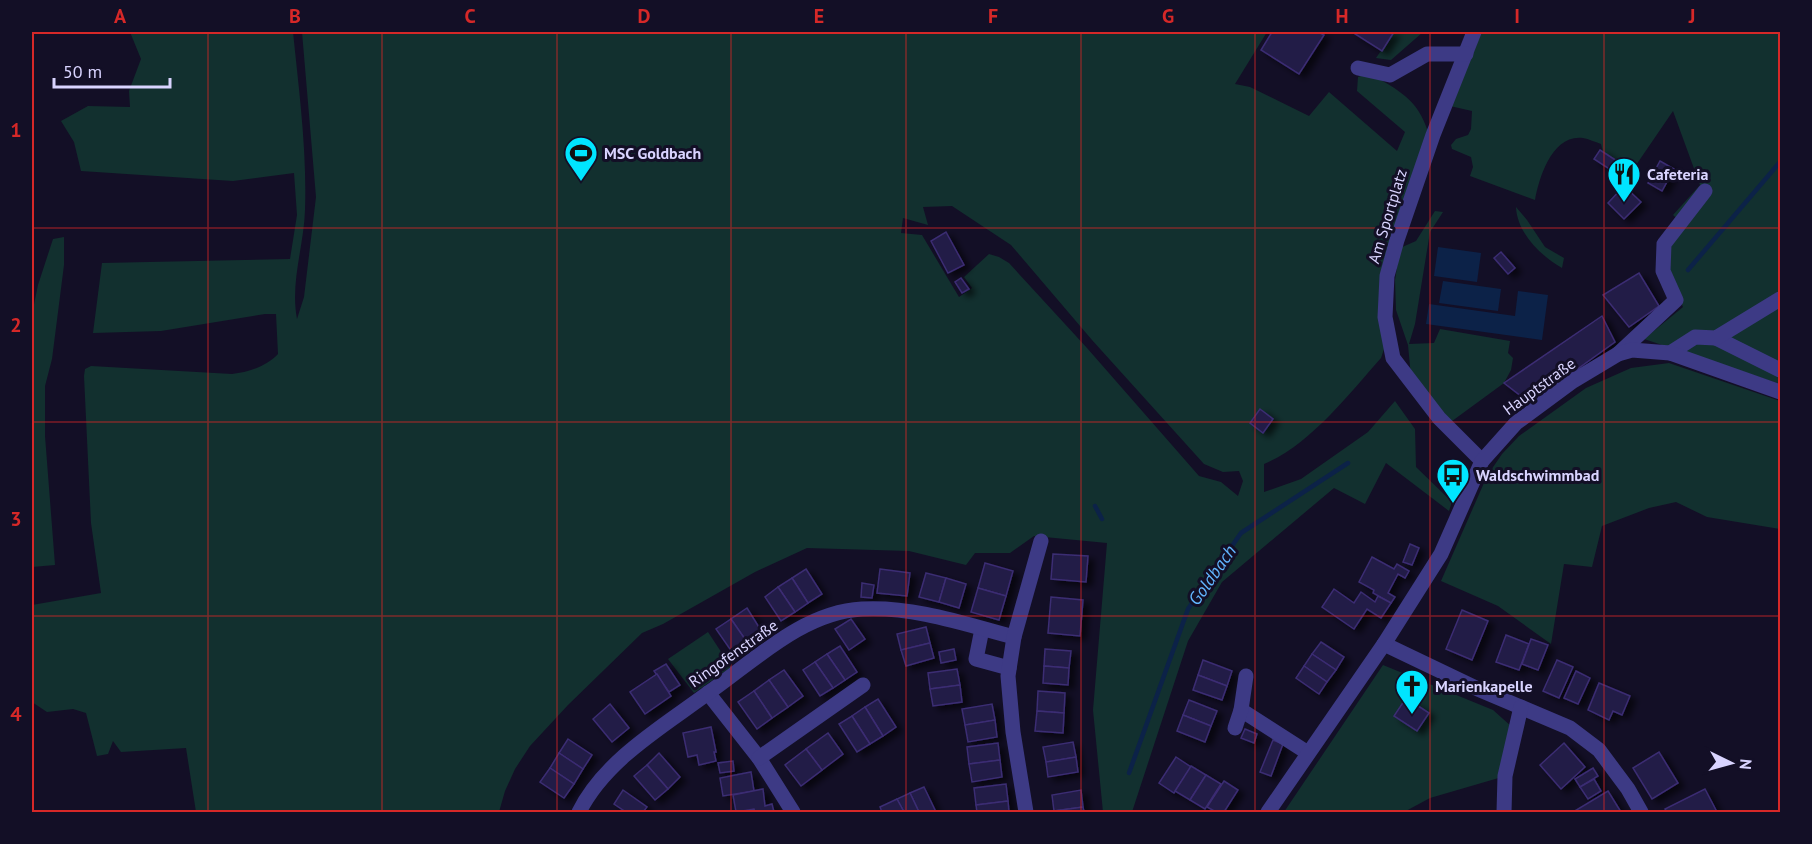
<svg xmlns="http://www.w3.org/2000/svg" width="1812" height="844" font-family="'PT Sans',sans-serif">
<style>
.green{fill:#12302f;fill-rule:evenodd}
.water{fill:#0c2248}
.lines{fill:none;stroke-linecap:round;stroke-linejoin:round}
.stream{stroke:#0c2248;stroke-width:4.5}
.building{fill:#241b47;stroke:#3b2d73;stroke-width:1.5;filter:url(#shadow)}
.minor{stroke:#3d3a85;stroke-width:15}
.grid{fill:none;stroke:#d62828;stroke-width:1.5;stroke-opacity:0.55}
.labels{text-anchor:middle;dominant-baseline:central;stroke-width:6;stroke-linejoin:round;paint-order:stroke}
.poi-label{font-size:16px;font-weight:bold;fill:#d9d4ff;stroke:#130f26;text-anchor:start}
.street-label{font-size:16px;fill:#d9d4ff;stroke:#130f26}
.water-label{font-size:18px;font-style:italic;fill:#62b6ff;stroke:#130f26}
.neatline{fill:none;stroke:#d62828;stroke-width:2}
.grid-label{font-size:20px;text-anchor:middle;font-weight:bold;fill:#d62828}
</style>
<defs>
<filter id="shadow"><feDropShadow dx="6" dy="4" stdDeviation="3" flood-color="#0009"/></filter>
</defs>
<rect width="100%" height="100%" fill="#130f26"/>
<g class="green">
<path d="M130,32H293C299,91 307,150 305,210C304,246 290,282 297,319L304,297L316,197L302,32H1267L1235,84L1250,87L1309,116L1329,92L1397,151L1405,132L1357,91L1358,77L1369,73C1398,90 1418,99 1428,132L1391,237L1385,346L1381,358C1348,395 1310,445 1264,464V492L1301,479L1368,432L1395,401L1415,429L1416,467L1452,502L1449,511L1386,463L1365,504L1334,488L1222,582L1188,641L1132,812H1103L1093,710L1107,543L1034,536L1010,553H975L966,565L909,551L807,548L755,572L663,624L642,633L568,705L530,746L515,769L505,791L499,812H196L186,748L121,752L113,741L108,754L97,756L86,713L73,709L47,712L32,702V605L101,593L91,523L84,376L85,369L91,366L232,374C249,372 267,366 278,354L276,314H265L161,331L93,333L102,263L290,259L297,215L294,173L233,181L81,171L74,142L61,121L88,106L130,107L129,91L141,59ZM952,206L1011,245L1092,340L1204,464L1223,472L1239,471L1243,481L1238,496L1221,482L1199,476L1087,348L1009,263L999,257L989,254L964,277L972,288L959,297L922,235L901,233L903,218L928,225L923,207Z"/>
<path d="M1394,32H1423L1391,60L1376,58Z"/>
<path d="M1478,32H1780V384L1644,339L1683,307L1670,279L1662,251L1683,224L1673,215L1700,185L1673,111L1632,171L1603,152L1601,144C1595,142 1589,139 1583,138C1552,134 1539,178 1535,200L1470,176L1473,167L1471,157L1452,149L1451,145L1456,139L1468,135L1471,129L1472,111L1450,106L1476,46Z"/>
<path d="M1516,207L1527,220L1545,247L1564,258L1562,268C1541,256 1517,233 1516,207Z"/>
<path d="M1435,211L1443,212L1430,232L1415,324L1409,344L1434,343L1440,329L1510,341L1508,353L1513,358L1511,370L1504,383L1448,424L1411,377L1408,345L1396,310L1395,280L1400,248L1416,241Z"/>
<path d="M64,237V265L52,359L45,386V436L55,565L32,567V314L38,285L53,239Z"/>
<path d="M1669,363L1780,401V529L1707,517L1676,502L1649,508L1602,526L1592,567L1564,564L1551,644L1498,606L1441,581L1487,476L1502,454L1519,436L1586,388L1631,368Z"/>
<path d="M708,632L731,667L694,693L668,659Z"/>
<path d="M1383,665L1493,710L1512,727L1502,777L1430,798L1404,812H1284Z"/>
</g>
<g class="water">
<path d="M1438,247L1481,253L1477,282L1434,276Z"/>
<path d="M1443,281L1501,289L1498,311L1439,303Z"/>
<path d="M1518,291L1548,295L1542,340L1426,324L1429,304L1515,316Z"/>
</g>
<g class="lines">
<g class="stream">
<path d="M1688,270L1780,162"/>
<path d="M1095,506L1102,519"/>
<path d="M1129,773L1188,609L1241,533L1348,463"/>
</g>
</g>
<g class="building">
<path d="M1272,32H1318L1324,35L1299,74L1261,50Z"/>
<path d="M1352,32H1394L1382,51Z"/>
<path d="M1600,150L1620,163L1614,172L1594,159Z"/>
<path d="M1660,161L1674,169L1662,191L1648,183Z"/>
<path d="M1624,186L1641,202L1624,219L1608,203Z"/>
<path d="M946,232L964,265L948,273L931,241Z"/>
<path d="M1501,252L1515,268L1508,274L1494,258Z"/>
<path d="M1639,273L1659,306L1629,327L1603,295Z"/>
<path d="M961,278L969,289L962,293L955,282Z"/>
<path d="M1602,316L1615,342L1530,403L1504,383Z"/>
<path d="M1260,409L1273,419L1263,433L1250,423Z"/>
<path d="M1410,544L1419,548L1412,565L1403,562Z"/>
<path d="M1053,554L1088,556L1086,582L1051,579Z"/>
<path d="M1372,557L1394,569L1397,564L1409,571L1405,578L1398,574L1388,593L1395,597L1391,603L1373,593L1374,590L1359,582Z"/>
<path d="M985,563L1013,571L1006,596L978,588Z"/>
<path d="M806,569L822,594L808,603L792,578Z"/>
<path d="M880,569L910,573L907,596L877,593Z"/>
<path d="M926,573L946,578L939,602L919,597Z"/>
<path d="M792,578L808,603L795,612L778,587Z"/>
<path d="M946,578L966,584L959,608L939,602Z"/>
<path d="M862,583L874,585L872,598L861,597Z"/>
<path d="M778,587L795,612L781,621L765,597Z"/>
<path d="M978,588L1006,596L999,620L971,612Z"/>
<path d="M1334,589L1354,603L1361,592L1375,602L1378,596L1391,603L1381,618L1367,609L1354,629L1322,607Z"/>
<path d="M1051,597L1083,600L1080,636L1048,633Z"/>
<path d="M747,608L762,632L747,642L731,619Z"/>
<path d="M1462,610L1488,621L1472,660L1446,649Z"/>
<path d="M731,619L747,642L732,652L716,629Z"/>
<path d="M851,619L865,639L849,650L835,629Z"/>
<path d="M926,627L930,643L901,650L897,634Z"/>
<path d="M1506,635L1529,644L1519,670L1496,662Z"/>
<path d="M1531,639L1548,645L1538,670L1522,664Z"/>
<path d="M1321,642L1344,657L1336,670L1312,654Z"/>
<path d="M930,643L934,658L906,666L901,650Z"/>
<path d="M840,646L857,672L845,680L827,654Z"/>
<path d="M954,649L956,660L941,663L939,652Z"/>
<path d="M1045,649L1071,651L1069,668L1044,666Z"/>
<path d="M827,654L845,680L833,688L815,662Z"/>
<path d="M1312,654L1336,670L1327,682L1304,666Z"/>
<path d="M1203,660L1232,671L1227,686L1198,675Z"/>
<path d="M1557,660L1573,667L1559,698L1543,691Z"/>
<path d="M815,662L833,688L820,696L803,670Z"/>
<path d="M666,664L680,685L669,692L654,671Z"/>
<path d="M1044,666L1069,668L1068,685L1043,683Z"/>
<path d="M1304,666L1327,682L1319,694L1296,678Z"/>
<path d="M957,669L960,685L930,689L928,673Z"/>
<path d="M784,670L803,696L788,707L769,680Z"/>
<path d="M1576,671L1590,678L1578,704L1564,698Z"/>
<path d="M657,674L671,696L645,714L630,692Z"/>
<path d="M1198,675L1227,686L1222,700L1193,690Z"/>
<path d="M769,680L788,707L772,718L754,691Z"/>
<path d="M1599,683L1630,696L1622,715L1613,711L1609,720L1588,710Z"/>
<path d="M960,685L962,702L933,706L930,689Z"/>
<path d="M754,691L772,718L757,729L738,702Z"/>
<path d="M1038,691L1065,693L1064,713L1037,711Z"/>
<path d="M1406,698L1429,713L1417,731L1394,716Z"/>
<path d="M878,699L896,727L883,736L865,707Z"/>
<path d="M1189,700L1217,711L1211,726L1183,715Z"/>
<path d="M610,704L629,728L612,742L593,719Z"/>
<path d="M992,704L995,720L965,725L962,709Z"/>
<path d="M865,707L883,736L870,744L852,716Z"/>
<path d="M1037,711L1064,713L1063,733L1035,731Z"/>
<path d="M1183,715L1211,726L1205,742L1177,731Z"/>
<path d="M852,716L870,744L857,752L839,724Z"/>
<path d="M995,720L997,737L968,742L965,725Z"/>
<path d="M711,727L716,752H714L716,761L699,765L697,755L688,757L683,733Z"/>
<path d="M1245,729L1257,734L1254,743L1241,738Z"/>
<path d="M828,733L843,754L822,770L806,749Z"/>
<path d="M568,739L592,755L583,769L559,753Z"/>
<path d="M1273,740L1283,744L1271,776L1260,772Z"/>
<path d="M1073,742L1076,757L1046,762L1043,747Z"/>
<path d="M998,743L1000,760L969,764L967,747Z"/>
<path d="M1564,743L1585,767L1561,789L1540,765Z"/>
<path d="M806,749L822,770L801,786L785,765Z"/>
<path d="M1659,752L1678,783L1652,799L1633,768Z"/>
<path d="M559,753L583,769L574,784L550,768Z"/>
<path d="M659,753L680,777L668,789L647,765Z"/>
<path d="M1076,757L1078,772L1048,777L1046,762Z"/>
<path d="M1176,757L1191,767L1174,793L1159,783Z"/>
<path d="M1000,760L1002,777L972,782L969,764Z"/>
<path d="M733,761L734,771L720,773L718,763Z"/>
<path d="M647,765L668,789L655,800L634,776Z"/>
<path d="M1191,766L1206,775L1190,800L1175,791Z"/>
<path d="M550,768L574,784L564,798L540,782Z"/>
<path d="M1593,768L1598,776L1580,787L1575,779Z"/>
<path d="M751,772L754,791L723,796L720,778Z"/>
<path d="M1206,775L1221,784L1205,809L1190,800Z"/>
<path d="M1594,779L1601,791L1588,799L1580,787Z"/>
<path d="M1224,781L1238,790L1224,812H1216L1207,807Z"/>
<path d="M1006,784L1008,801L976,805L974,788Z"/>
<path d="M924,787L936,812H919L910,793Z"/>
<path d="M763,789L765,806L772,804L774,812H755L754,809L736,812L733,795Z"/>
<path d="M1705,789L1717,812H1667L1665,809Z"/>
<path d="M623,790L647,807L643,812H626L614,804Z"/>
<path d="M1081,790L1083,807L1054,811L1052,795Z"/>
<path d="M1608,791L1621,812H1573Z"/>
<path d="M910,793L919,812H904L897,799Z"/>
<path d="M897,799L904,812H882L880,807Z"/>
<path d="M1008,801L1009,812H977L976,805Z"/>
<path d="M1083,807L1084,812H1054V811Z"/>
</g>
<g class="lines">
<g class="minor">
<path d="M1474,32L1433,135L1397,240L1387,276L1385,317L1393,358L1439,418L1482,461"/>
<path d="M1358,68L1390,75L1427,54H1466"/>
<path d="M1716,338L1780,370"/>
<path d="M1670,353L1695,337L1716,338L1780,299"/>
<path d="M1618,354L1676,300L1663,271L1664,244L1705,191"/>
<path d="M982,629L976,659L1009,668"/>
<path d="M1384,644L1478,689L1570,728L1599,750L1628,789L1641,812"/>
<path d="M708,693L759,758L793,812"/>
<path d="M1241,710L1308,753"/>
<path d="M1235,728L1241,710L1246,676"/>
<path d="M759,758L863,685"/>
<path d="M579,812C605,760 662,727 708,693C754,661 803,612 862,609C913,606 965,624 1014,637"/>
<path d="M1026,812L1013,732L1008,676L1014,637L1041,541"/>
<path d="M1268,812L1384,644L1441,554L1482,461L1516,423L1573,381L1618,354L1632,350L1670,353L1780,392"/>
<path d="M1504,812L1505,776L1521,707"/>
</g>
</g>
<path class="grid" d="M208,32V812M382,32V812M557,32V812M731,32V812M906,32V812M1081,32V812M1255,32V812M1430,32V812M1604,32V812M32,228H1780M32,422H1780M32,616H1780"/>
<defs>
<symbol id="stadium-pin" viewBox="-11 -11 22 30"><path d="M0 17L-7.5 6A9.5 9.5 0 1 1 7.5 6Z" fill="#00e5ff" stroke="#130f26"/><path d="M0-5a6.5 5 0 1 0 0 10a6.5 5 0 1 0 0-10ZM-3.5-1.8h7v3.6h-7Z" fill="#111"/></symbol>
<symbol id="restaurant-pin" viewBox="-11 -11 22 30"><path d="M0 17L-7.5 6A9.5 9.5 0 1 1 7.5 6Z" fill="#00e5ff" stroke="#130f26"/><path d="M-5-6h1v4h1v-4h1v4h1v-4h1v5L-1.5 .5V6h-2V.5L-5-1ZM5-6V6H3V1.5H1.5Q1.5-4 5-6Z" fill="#111"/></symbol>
<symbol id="bus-pin" viewBox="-11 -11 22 30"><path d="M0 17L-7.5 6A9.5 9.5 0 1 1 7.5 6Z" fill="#00e5ff" stroke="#130f26"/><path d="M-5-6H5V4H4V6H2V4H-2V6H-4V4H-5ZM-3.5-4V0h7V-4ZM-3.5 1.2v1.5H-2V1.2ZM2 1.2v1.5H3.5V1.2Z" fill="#111"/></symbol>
<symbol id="church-pin" viewBox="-11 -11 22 30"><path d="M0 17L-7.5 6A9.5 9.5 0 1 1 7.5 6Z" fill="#00e5ff" stroke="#130f26"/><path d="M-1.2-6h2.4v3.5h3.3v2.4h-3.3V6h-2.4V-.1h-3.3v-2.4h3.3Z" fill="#111"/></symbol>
</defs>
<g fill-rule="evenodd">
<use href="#stadium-pin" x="562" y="134" width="38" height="52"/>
<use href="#restaurant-pin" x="1605" y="155" width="38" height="52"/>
<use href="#bus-pin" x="1434" y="456" width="38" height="52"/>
<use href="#church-pin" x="1393" y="667" width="38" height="52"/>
</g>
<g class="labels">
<g class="poi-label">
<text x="604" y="153">MSC Goldbach</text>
<text x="1647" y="174">Cafeteria</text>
<text x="1476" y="475">Waldschwimmbad</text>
<text x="1435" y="686">Marienkapelle</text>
</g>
<g class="street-label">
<text transform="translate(1387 216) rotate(-73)">Am Sportplatz</text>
<text transform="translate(1539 386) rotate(-36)">Hauptstraße</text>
<text transform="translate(733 653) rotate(-35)">Ringofenstraße</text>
</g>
<g class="water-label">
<text transform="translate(1212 575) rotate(-55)">Goldbach</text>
</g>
</g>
<rect width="1812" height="844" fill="none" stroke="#130f26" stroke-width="66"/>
<g transform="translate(1731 763) rotate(95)" stroke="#130f26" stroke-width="4.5" paint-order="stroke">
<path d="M0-4.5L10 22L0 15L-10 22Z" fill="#d9d4ff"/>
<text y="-9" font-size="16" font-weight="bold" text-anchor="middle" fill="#d9d4ff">N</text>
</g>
<path d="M54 78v9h116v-9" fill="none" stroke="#d9d4ff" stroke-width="3"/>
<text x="63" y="78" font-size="18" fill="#d9d4ff" stroke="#130f26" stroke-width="4.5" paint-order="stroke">50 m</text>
<rect x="33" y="33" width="1746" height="778" class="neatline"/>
<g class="grid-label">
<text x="120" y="23">A</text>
<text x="295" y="23">B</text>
<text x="470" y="23">C</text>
<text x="644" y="23">D</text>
<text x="819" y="23">E</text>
<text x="993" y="23">F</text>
<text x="1168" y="23">G</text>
<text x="1342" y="23">H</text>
<text x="1517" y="23">I</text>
<text x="1692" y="23">J</text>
<text x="16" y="137">1</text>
<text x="16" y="332">2</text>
<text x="16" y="526">3</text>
<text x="16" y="721">4</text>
</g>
</svg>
